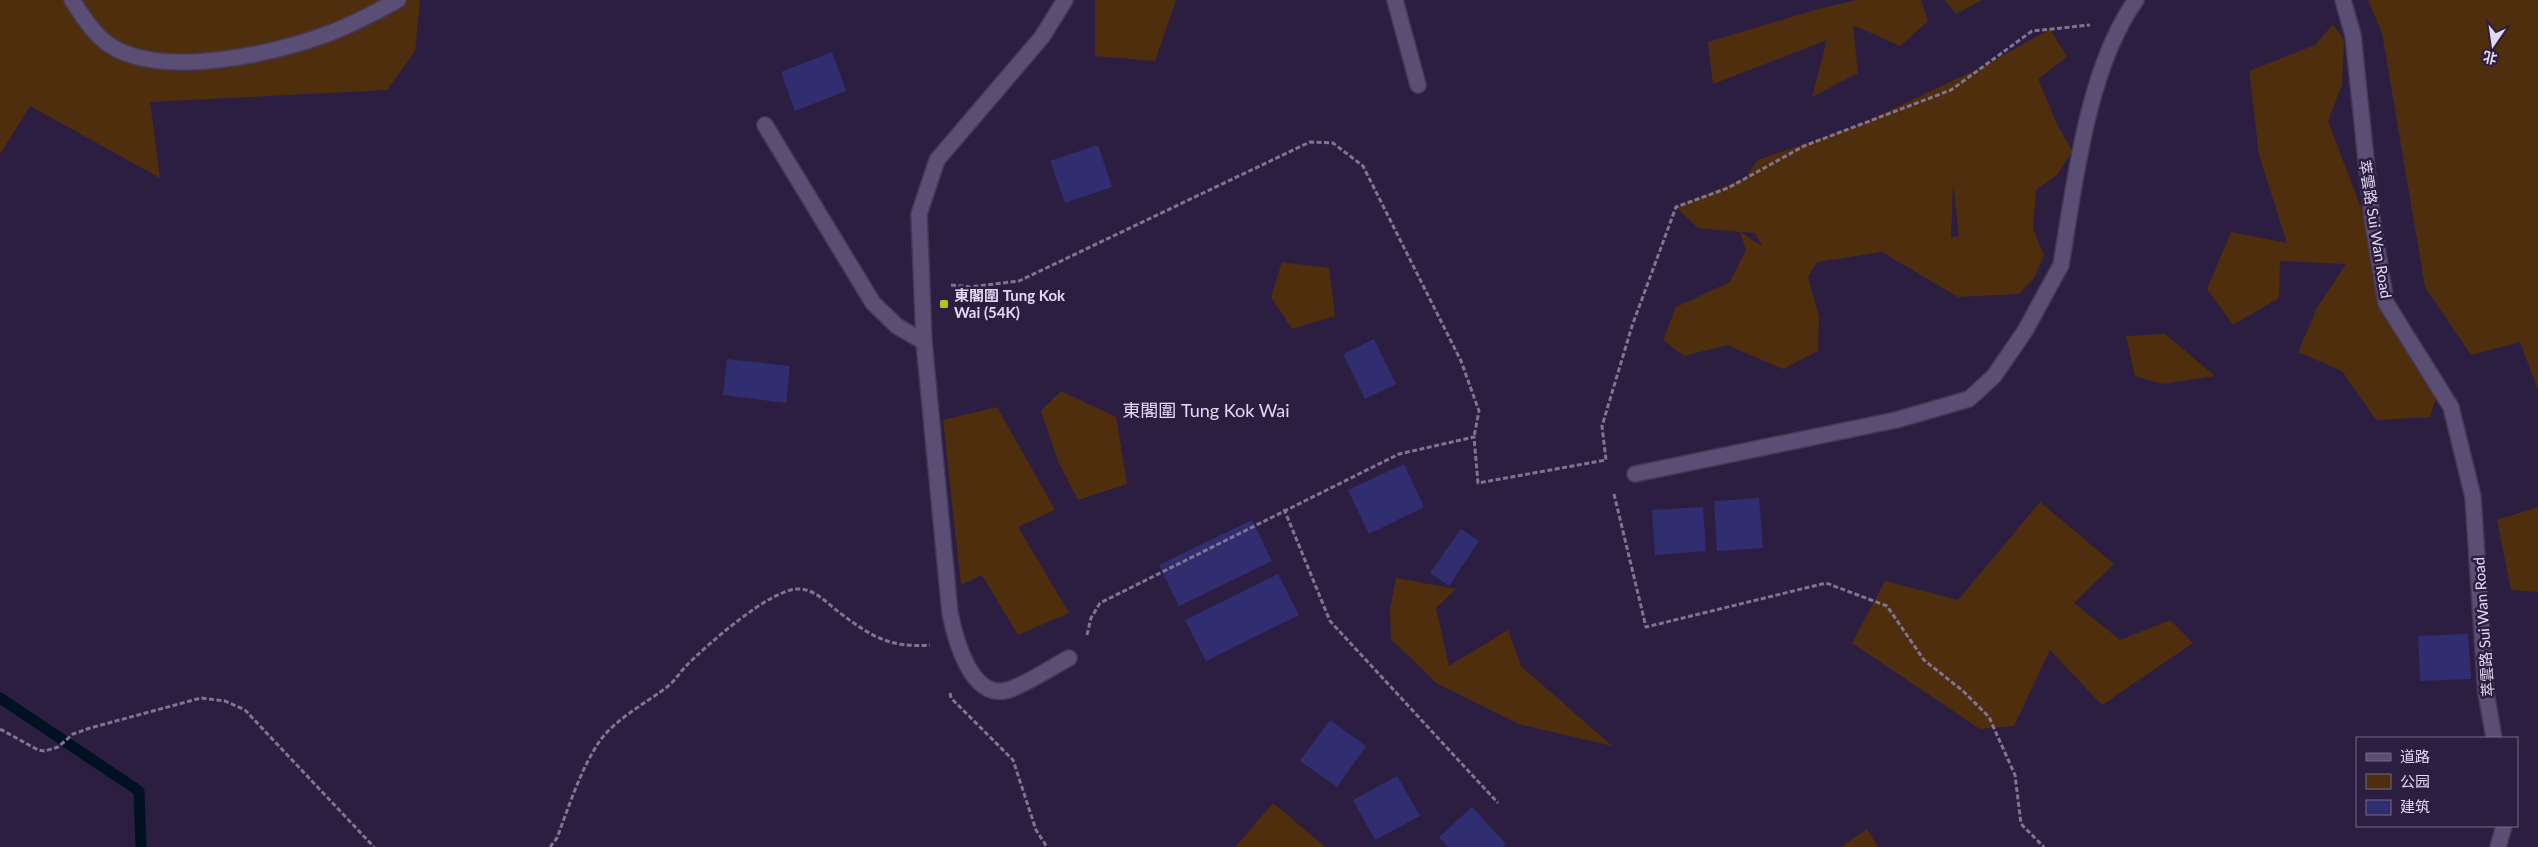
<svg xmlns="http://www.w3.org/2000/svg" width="2538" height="847" font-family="Lato,'Noto Sans SC',sans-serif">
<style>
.green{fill:#4f2e0e;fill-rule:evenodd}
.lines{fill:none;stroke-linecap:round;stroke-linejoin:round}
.stream{stroke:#001221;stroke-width:11}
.building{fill:#302e70}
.lane-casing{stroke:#463956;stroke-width:18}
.street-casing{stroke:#463956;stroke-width:18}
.path{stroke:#7f7491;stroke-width:3;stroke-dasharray:5 2.5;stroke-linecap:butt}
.lane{stroke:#5b4e74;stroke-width:15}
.street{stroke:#5b4e74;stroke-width:15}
.poi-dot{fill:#a9c71b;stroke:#2c1e41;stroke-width:2}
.labels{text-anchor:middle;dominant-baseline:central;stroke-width:5;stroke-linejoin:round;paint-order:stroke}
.street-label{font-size:15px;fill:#e0d9f0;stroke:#2c1e41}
.poi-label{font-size:15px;font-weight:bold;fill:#e0d9f0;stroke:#2c1e41;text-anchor:start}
.quarter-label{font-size:18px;fill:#e0d9f0;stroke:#2c1e41}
</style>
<rect width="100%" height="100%" fill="#2c1e41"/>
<g class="green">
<path d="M0,0H420L415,51L387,90L150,102L160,178L30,106L0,154Z"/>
<path d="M1095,0H1176L1155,61L1095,56Z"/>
<path d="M1857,0H1921L1928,21L1900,46L1853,25L1858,73L1812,97L1827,40L1713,84L1708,42L1822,8Z"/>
<path d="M1945,0H1982L1956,14Z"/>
<path d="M2368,0H2538V390L2520,342L2471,355L2425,287L2382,33Z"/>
<path d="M2333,24L2344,40L2342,85L2328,121L2361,208L2386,303L2439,388L2430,417L2376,420L2342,371L2298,352L2317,308L2346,264L2280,261L2279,298L2233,325L2207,289L2231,232L2287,243L2259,155L2249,71L2315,45Z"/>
<path d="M2050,29L2067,57L2038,79L2056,122L2072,151L2057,175L2036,190L2033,229L2044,255L2034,278L2019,294L1958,297L1882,252L1817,262L1808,277L1819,317L1818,351L1783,369L1727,345L1684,356L1663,340L1676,307L1730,282L1746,250L1740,232L1698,228L1676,207L1745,178L1758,160L1861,124L1986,65ZM1953,181L1959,236L1951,238L1953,182ZM1741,232L1755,233L1762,246H1761Z"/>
<path d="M1282,262L1329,268L1335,316L1292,329L1271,297Z"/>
<path d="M2165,334L2215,376L2162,384L2135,376L2126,336Z"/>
<path d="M1061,391L1116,417L1127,484L1078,500L1058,461L1041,411Z"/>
<path d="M997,407L1055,510L1018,527L1069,613L1018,635L982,575L961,585L943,420Z"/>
<path d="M2040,502L2114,564L2074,603L2120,640L2170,620L2193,643L2102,705L2050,650L2014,726L1980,729L1852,643L1885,581L1958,600Z"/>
<path d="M2538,507V592L2511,590L2497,520Z"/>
<path d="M1396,578L1456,589L1436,608L1449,666L1508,630L1521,666L1612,746L1519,724L1436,683L1391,639L1390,610Z"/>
<path d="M1273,803L1325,847H1235Z"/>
<path d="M1867,829L1878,847H1841Z"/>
</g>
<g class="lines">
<path class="stream" d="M0,698L139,791L141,847"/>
</g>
<g class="building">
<path d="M832,52L846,91L795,111L781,72Z"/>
<path d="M1098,145L1112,187L1065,203L1050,161Z"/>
<path d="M1374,339L1396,384L1365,399L1343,354Z"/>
<path d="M727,359L790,366L786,403L723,395Z"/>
<path d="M1404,464L1424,507L1369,534L1348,490Z"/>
<path d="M1759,498L1763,548L1717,551L1714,501Z"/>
<path d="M1703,507L1706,551L1655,555L1652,510Z"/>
<path d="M1252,520L1272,561L1179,606L1159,565Z"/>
<path d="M1461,529L1479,541L1449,586L1430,573Z"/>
<path d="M1278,574L1299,615L1206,661L1185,620Z"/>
<path d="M2468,634L2471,679L2420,681L2418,636Z"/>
<path d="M1330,720L1366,746L1337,787L1300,761Z"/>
<path d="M1397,776L1420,816L1375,840L1353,800Z"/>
<path d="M1472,807L1506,844L1502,847H1448L1439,837Z"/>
</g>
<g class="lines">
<defs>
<g id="lane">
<path d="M1395,0L1418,85"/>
<path d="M765,125L873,303L897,326L924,342L950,613C955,638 971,701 1008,690C1025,685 1052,667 1069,658"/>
<path d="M1635,474L1896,420L1969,399L1994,376L2025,331L2061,265"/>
</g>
<g id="street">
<path d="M72,0C83,17 94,35 111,46C164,79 275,54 330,33C354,24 376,12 398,0"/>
<path d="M2343,0L2353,35L2372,217L2386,303L2451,407L2473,497L2486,693L2494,738"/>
<path d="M2061,265C2075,182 2087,69 2136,0"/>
<path d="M924,342L919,214L937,160L1042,37L1065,0"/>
<path d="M2498,847L2504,826"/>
</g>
</defs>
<use href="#lane" class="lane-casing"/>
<use href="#street" class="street-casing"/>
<g class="path">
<path d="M951,285L970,287L1019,281L1310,142L1333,143L1363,166L1461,361L1479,411L1474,437"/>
<path d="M1614,494L1646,627L1826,583L1887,606L1924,660L1963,691L1989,717L2015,775L2021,824L2044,847"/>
<path d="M1284,509L1330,621L1498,803"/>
<path d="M1087,635L1091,618L1100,603L1399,454L1474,437L1478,483L1606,460L1602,426L1632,326L1676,207L1728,188L1804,146L1951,90L2032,31L2090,25"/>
<path d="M950,693L951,698L1013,760L1036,830L1047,847"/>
<path d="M0,729L38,750L45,751L58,747L73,734L90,728L201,698L225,701L245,710L374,847"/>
<path d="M550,847L557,838C569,806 580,771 599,742C614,720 646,703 667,687C675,681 680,672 687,665C707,645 771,588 799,589C815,589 828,604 840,613C872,637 890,648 930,645"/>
</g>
<use href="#lane" class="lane"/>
<use href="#street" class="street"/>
</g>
<rect class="poi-dot" x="939" y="299" width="10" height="10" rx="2.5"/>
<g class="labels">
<g class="street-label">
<text transform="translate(2376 229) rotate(81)">萃雲路 Sui Wan Road</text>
<text transform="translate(2483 627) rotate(-94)">萃雲路 Sui Wan Road</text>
</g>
<g class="poi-label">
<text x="954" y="295">東閣圍 Tung Kok<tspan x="954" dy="17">Wai (54K)</tspan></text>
</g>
<g class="quarter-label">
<text x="1206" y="410">東閣圍 Tung Kok Wai</text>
</g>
</g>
<rect x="2356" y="737" width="162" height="90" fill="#2c1e41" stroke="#746987"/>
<rect x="2366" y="753" width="25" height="8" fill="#5b4e74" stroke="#746987"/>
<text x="2400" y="762" font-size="15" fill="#e0d9f0">道路</text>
<rect x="2366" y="774" width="25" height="15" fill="#4f2e0e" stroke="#746987"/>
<text x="2400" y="787" font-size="15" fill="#e0d9f0">公园</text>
<rect x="2366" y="800" width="25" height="15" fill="#302e70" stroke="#746987"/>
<text x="2400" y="812" font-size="15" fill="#e0d9f0">建筑</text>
<g transform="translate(2493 45) rotate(193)" stroke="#2c1e41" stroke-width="4" paint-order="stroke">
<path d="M0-4L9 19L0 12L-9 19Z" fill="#e0d9f0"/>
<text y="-8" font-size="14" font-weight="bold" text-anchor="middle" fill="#e0d9f0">北</text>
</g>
</svg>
